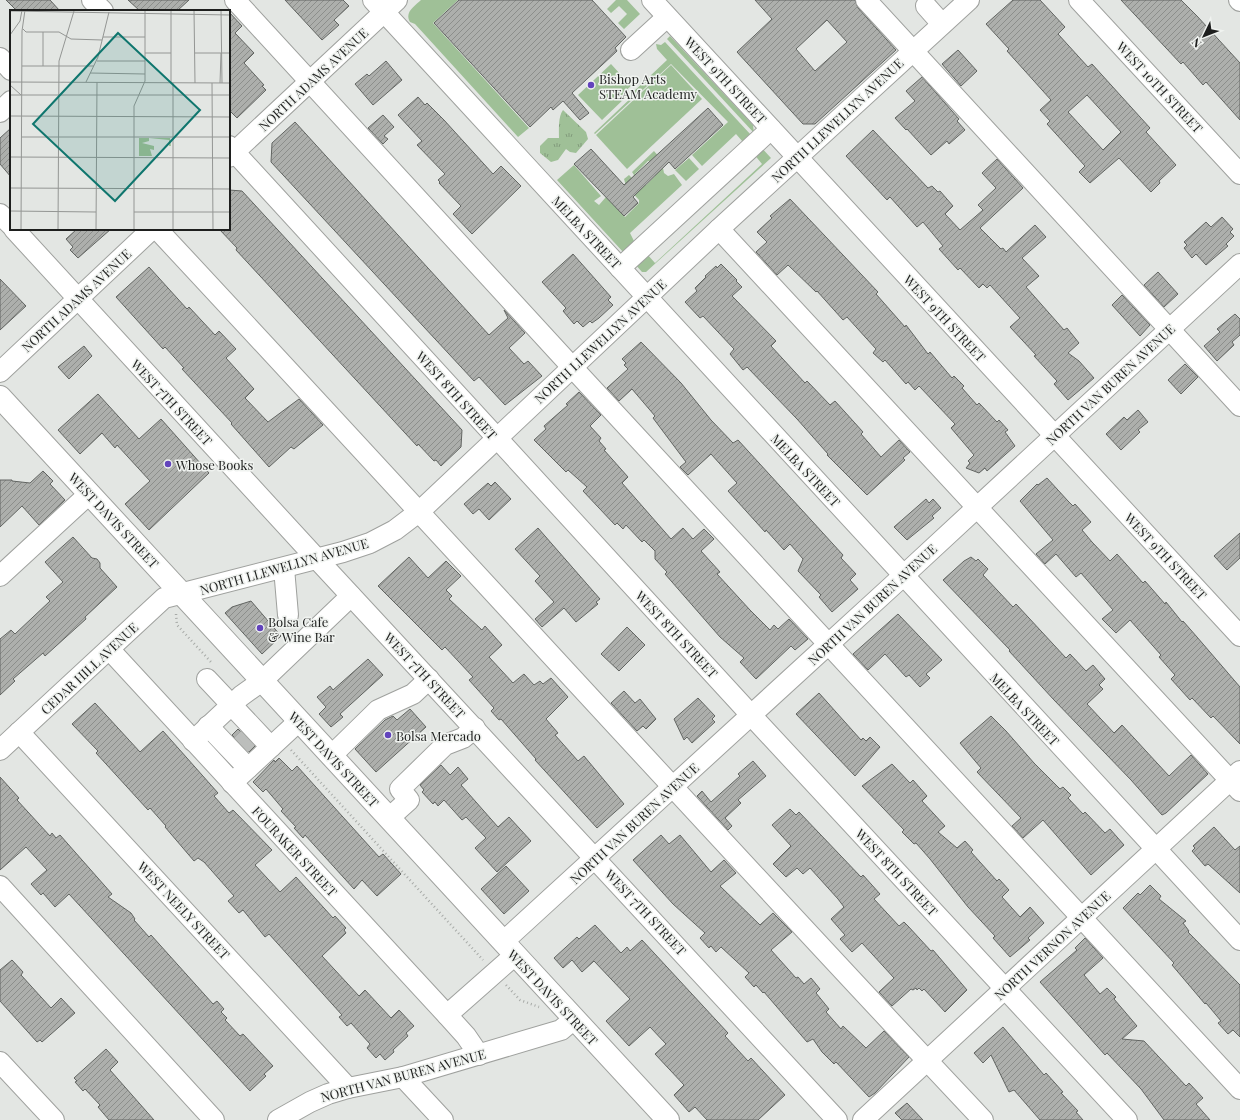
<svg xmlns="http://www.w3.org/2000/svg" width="1240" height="1120" font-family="'Playfair Display',serif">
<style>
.grass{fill:#9fc097}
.park{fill:url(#park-tufts)}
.building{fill:url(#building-hatch);stroke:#626562;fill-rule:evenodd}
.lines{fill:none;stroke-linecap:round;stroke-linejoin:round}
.minor-tunnel{stroke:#bcbebc;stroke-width:20;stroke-dasharray:20 10;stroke-linecap:butt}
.minor-casing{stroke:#9fa19e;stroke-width:22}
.major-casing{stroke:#9fa19e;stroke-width:24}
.path{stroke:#a7aaa7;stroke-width:2.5;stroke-dasharray:1 3;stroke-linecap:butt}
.minor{stroke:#fff;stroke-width:20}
.major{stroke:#fff;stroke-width:22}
.poi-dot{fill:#6243bc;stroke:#f0f3f0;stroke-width:1.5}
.labels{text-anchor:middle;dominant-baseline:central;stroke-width:3;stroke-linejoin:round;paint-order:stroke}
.poi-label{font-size:13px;fill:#1e1f1e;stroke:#f0f3f0;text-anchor:start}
.street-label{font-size:13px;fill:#1e1f1e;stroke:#f0f3f0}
.inset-road{fill:none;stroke:#949694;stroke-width:1}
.view{fill:#0f766e;fill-opacity:0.15;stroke:#0f766e;stroke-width:2}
.inset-edge{fill:none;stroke:#1e1f1e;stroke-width:2}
</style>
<defs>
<pattern id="park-tufts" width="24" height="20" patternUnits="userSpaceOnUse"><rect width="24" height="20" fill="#9fc097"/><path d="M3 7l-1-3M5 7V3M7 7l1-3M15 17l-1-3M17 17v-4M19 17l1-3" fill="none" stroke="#819b7b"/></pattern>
<pattern id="building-hatch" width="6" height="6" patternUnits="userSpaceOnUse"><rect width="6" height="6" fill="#adafac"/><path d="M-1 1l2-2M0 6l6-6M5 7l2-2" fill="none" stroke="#8c8e8b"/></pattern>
</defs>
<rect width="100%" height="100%" fill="#e3e6e3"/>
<g class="grass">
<path d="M421,0H458L433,23L529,128L518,137L415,24L410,22C404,12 415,6 421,0Z"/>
<path d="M616,0H627L640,14L624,29L618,23L627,14L619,6L611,13L607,9Z"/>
<path d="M670,36L753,125L754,133L667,39Z"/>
<path d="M665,42L751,135L743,142L736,134L702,166L692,155L728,122L671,64L595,134L594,133L633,96L631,94L667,60L657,49L656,44L661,45Z"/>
<path d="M611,64L631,86L623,93L626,97L602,120L578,95Z"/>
<path d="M671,65L702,99L627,169L596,135Z"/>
<path d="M760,146L771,158L646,272H642L634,263L647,254L655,263L762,164L753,153Z"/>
<path d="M654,151L665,164L648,161L635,174L646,185L655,176L649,169L653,165L663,168L664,173L668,176L674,174L682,185L630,233L635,243L624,253L557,180L574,165L601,196L594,201L599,205L606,197L625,217L639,203V200L626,186L624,179L629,175L632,178L634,175L632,172Z"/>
<path d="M689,158L699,169L686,181L675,170Z"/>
</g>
<path class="park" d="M563,110L586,132L588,139L576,153L570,152L566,149L558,160L551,162L540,153V146L548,138H559C559,129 558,117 563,110Z"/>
<g class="building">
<path d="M6,0H50L60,11H17Z"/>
<path d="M128,0H189L177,11H140Z"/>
<path d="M285,0H343L349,6L334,20L339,25L322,40Z"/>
<path d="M459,0H592L626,37L615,48L617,51L572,93L589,113L580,120L563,101L553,110L551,107L530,127L434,23Z"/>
<path d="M755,0H855L858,8L896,50L815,124H803L737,52L772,19ZM827,20L847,42L815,71L796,49Z"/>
<path d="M1013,0H1040L1065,27L1058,34L1088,67L1092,64L1150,128L1146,132L1176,165L1159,181L1160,183L1151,192L1119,158L1090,183L1079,172L1085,166L1047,124L1050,121L1040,110L1051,100L1007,51L1009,49L986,24ZM1087,95L1121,132L1103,150L1068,112Z"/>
<path d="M1121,0H1181L1197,16L1240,63V120L1206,82L1203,85L1183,62L1181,64Z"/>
<path d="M229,12L242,26L235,33L254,53L244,63L264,85L262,86L266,90L237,118L229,110Z"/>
<path d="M958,50L977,71L961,86L942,64Z"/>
<path d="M386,61L402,80L373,105L355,84L367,74L369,76Z"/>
<path d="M922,77L959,119L957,121L965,130L949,144L947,141L931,155L907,129L906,130L895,118L915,101L906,91Z"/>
<path d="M418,97L425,105L427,103L444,120L493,174L501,166L521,186L472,234L453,214L461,206L439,183L440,182L438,180L445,174L417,145L422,141L398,115Z"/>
<path d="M708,108L723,125L675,169L669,162L633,197L638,203L624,216L574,164L591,149L624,185Z"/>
<path d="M383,115L394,127L384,136L388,139L383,144L368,128Z"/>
<path d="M295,122L489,335L508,318L504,310L525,333L509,348L524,364L528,361L542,376L505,405L479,377L474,381L271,162L272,143Z"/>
<path d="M11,128V177L0,164V138Z"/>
<path d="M873,130L928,188L932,186L938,192L940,191L953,206L945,214L960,230L983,210L978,205L996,188L982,173L997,159L1023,188L980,228L1001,249L1003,248L1006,252L1035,225L1046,237L1022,258L1039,276L1026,287L1064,330L1067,328L1079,343L1068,353L1079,361L1094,378L1068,400L1054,384L1057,381L1034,356L1036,355L1010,327L1020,318L990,285L987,288L983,284L979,288L960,268L958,270L939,249L943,246L923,222L917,227L890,197L887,200L846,156Z"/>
<path d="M229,190L242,191L462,430L461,447L441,466L436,460L434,461L418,444L417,446L236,250L237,248L219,229H229Z"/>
<path d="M790,199L878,292L876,294L905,327L906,325L928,354L930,352L952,378L954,376L964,386L962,388L977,405L979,403L997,422L999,420L1008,430L1005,432L1015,446L987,471L985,468L979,473L966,468L970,463L968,461L974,455L951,428L955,424L919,386L915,390L908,382L906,384L885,360L883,362L873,353L876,349L847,317L843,320L817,291L816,292L788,265L777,275L756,252L767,242L757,232L772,218L770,216Z"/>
<path d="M1222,217L1233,229L1230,232L1234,236L1226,244L1228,246L1206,265L1196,254L1192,258L1184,248L1187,245L1184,242L1206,222L1211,227Z"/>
<path d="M77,229H111L78,258L70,250L73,247L66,239Z"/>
<path d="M573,254L611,297L608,300L613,305L599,318L592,323L590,321L583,327L577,321L574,324L563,311L566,308L542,282Z"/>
<path d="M721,264L737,280L736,281L742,287L732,296L776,341L771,346L805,383L807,381L830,405L835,401L863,432L861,434L881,457L899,440L910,452L903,458L905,460L867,495L827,455L828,454L797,419L747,367L743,370L730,354L734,349L703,316L700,318L685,302L697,291L695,288L706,277L705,276L716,266L717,268Z"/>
<path d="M149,267L187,309L189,307L215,335L219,331L236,349L226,358L254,389L245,398L268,422L299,399L323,425L294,449L291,447L269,467L231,424L232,423L182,369L184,368L165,347L163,349L116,297Z"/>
<path d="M1158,272L1178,294L1164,307L1144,285Z"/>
<path d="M0,279L26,306L0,330Z"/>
<path d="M1122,295L1150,325L1140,336L1112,305Z"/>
<path d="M1235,314L1240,319V335L1232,342L1234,345L1217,361L1204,346L1220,332L1217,329Z"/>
<path d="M641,342L681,383L711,420L733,443L738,440L843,555L841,558L856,574L850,580L858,589L832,612L819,597L821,595L798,571L803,559L790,544L784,550L766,530L765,532L728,491L737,483L711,454L688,475L680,467L686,462L653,418L655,416L632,389L619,401L607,388L628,369L624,365L626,363L622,359Z"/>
<path d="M84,346L92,356L69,379L58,367Z"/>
<path d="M1185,364L1198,377L1181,394L1168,380Z"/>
<path d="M579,392L601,415L590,426L601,438L599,441L606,449L604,450L628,477L622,483L671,539L683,528L693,539L704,529L714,539L701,551L720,572L717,574L750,610L770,630L774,625L778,629L789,619L808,639L795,650L791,646L756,679L740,662L744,658L720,637L665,574L667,572L655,559V551L644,540L642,542L626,525L623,529L617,523L615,525L583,491L587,487L568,470L566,472L534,440L546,429L544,426L568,405L566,404Z"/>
<path d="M98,394L139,439L161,419L209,473L149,530L125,504L150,481L117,445L115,448L102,433L80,454L58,430Z"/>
<path d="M1138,410L1148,422L1138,430L1140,432L1121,450L1106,434L1124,417L1127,420Z"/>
<path d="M43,471L53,481L50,484L65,500L39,525L22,506L0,527V480H12V481L30,483Z"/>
<path d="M1047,478L1068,501L1073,506L1075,504L1091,522L1082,530L1092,542L1110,561L1117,554L1143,583L1145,581L1165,604L1166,602L1182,622L1183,621L1197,637L1240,687V744L1213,716L1211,718L1192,698L1190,700L1171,679L1175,675L1159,657L1161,655L1130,620L1116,633L1102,619L1113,610L1081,573L1076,577L1056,554L1045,564L1036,554L1053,540L1020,501L1037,484L1038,485Z"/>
<path d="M495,482L511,499L489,520L479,509L473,514L464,504L488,483L491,486Z"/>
<path d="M926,499L929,503L933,499L941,508L932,516L934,518L907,540L894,527Z"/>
<path d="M538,528L600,599L596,602L598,604L576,622L564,608L542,627L535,619L554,602L535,581L540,576L515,549Z"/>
<path d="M1240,533V558L1227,570L1214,556Z"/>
<path d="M73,537L92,558L97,559L100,563V568L117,587L85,617L86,619L45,656L43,653L13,679L15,681L0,695V639L11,630L15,634L50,601L46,597L63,582L45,562Z"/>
<path d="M409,557L428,578L446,561L461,576L446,590L452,596L449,599L482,630L485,626L502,645L489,657L513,683L524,674L534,685L540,681L543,684L551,678L568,697L546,719L558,733L555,735L578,761L584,756L624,804L597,828L535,760L536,759L501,719L499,720L491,711L494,708L469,680L473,677L445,647L442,650L378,586Z"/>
<path d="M971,557L976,561L978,559L988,569L983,575L1013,607L1016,604L1066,658L1070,654L1086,671L1093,665L1105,679L1099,685L1103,689L1087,704L1114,733L1122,725L1169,776L1191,755L1208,774L1166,813L1162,815L1131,780L1054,700L1009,651L1010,650L943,580L964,561Z"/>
<path d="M251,601L281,636L262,654L225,613L232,607Z"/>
<path d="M898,614L942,660L926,674L930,678L920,687L909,675L906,677L885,654L868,670L853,654Z"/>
<path d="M627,627L645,645L619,671L601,654Z"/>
<path d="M368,659L383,675L340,714L343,717L331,727L319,714L326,707L317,697L330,686L333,690Z"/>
<path d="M624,691L635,703L640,699L656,719L646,729L643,726L637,731L611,703Z"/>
<path d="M819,693L861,740L863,738L866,741L870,737L880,747L855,776L796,714Z"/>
<path d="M698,698L715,716L712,719L715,722L692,743L687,737L684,740L674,719Z"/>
<path d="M95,703L140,752L163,731L218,793L214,796L229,813L233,810L272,850L255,865L280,892L296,877L333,918L335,916L346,928L344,930L346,933L322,956L359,996L365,990L391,1018L399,1010L414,1026L406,1033L408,1036L393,1050L394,1052L385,1060L380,1054L376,1058L367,1048L370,1044L351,1023L347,1026L339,1017L342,1015L269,934L265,937L243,910L239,913L228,901L234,896L204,862L198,858L194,861L165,827L166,826L150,808L148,810L96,753L98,751L72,724Z"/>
<path d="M410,709L426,727L376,772L355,749L385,720L393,716L397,720Z"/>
<path d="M991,716L1006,731L1034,763L1060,789L1063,787L1071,795L1068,798L1083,814L1085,812L1105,833L1110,829L1124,845L1091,875L1043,820L1023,838L1012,826L1021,818L977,772L981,768L960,743Z"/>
<path d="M238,729L255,746L249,752L232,735Z"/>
<path d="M279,758L292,771L297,766L379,857L383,854L401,874L377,896L362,880L354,889L305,835L303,838L294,828L296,827L281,811L283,809L266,789L263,792L253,782L274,760L275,762Z"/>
<path d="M753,761L766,776L738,800L741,803L725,818L732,826L728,830L697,796L702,791L711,802L740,776L738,774Z"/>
<path d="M892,764L910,783L913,780L927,796L922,801L945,826L938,832L957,848L965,841L973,850L971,852L997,881L999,879L1009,890L1002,897L1020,917L1030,907L1044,923L1028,938L1030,940L1010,957L993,938L995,936L968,907L930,859L916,843L914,844L902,832L904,830L862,786Z"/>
<path d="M441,765L450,775L458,767L468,779L461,785L498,827L509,817L531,841L497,872L475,848L486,838L466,817L462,820L444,800L438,806L435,802L433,804L422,792L424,790L420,785Z"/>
<path d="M0,777L19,798L17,800L50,836L52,833L56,838L60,835L112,894L108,897L131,913L135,919L134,920L149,937L151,935L213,1004L217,1001L224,1009L221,1012L227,1018L225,1020L240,1036L243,1034L273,1066L264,1074L266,1076L250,1091L69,894L55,907L43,893L41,895L31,884L47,870L26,847L0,870Z"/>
<path d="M790,809L796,815L799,812L861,877L863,875L880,894L874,899L899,926L904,922L908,926L931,951L933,950L967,990L945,1012L924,989L922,991L919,988L917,990L916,988L913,990L911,989L892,1006L879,992L894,978L862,943L852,952L840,939L845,935L831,919L844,907L838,899L810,868L803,874L797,868L786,877L773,864L791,846L772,825Z"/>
<path d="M1214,827L1235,850L1240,846V893L1208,864L1205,866L1192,851L1195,848L1193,846Z"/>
<path d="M661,835L669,844L680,835L711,872L724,860L736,873L720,886L760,925L773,913L792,932L771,950L796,978L798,977L804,984L811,978L820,989L816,993L829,1009L826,1012L841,1029L843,1026L866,1048L884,1031L909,1057L875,1093L869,1097L836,1062L834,1064L822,1052L813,1039L807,1042L764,992L763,993L756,985L754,987L745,977L749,973L721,947L716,952L711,946L709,948L700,938L705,933L673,904L633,860Z"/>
<path d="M506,866L529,891L504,914L481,889Z"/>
<path d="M1150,885L1161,896L1159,899L1186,921L1183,923L1189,931L1188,932L1240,985V1037L1233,1030L1228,1034L1218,1023L1221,1021L1206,1003L1205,1004L1172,965L1174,963L1123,908L1138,893L1140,895Z"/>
<path d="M595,925L621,953L627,947L630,951L642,940L728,1033L725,1036L748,1061L751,1058L785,1095L758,1120H707L695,1107L689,1112L674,1095L684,1085L655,1054L666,1044L650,1027L629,1046L606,1021L630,999L594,961L582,972L572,960L563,968L554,958L577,937L579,939Z"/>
<path d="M1085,938L1103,958L1084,975L1100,994L1107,988L1116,997L1114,999L1137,1026L1122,1039L1144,1041L1186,1086L1189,1083L1203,1098L1196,1104L1210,1120H1164L1141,1089L1107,1053L1105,1055L1040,982L1077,950L1075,948Z"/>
<path d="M12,960L23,972L21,975L51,1008L61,998L75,1013L42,1042L40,1040L37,1042L0,1001V970Z"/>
<path d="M1003,1027L1044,1075L1046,1073L1063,1092L1061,1093L1078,1111L1076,1112L1083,1120H1040L1014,1090L1009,1092L991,1055L983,1063L974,1053Z"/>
<path d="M106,1049L118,1062L110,1070L154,1120H109L98,1107L100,1105L85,1089L83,1091L75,1082L77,1081L74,1078Z"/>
<path d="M907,1103L923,1120H902L895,1113Z"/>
</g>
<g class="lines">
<path class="minor-tunnel" d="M238,748L251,735"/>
<defs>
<g id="minor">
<path d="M92,0L103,11"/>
<path d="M235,0L572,367L1240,1089"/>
<path d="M373,0L1240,940"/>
<path d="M652,0L1240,636"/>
<path d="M866,0L1240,406"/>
<path d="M1079,0L1240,174"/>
<path d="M1239,0L1240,1"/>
<path d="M926,6L942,24"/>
<path d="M631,50L667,17"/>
<path d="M0,58L11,70"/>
<path d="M0,112L11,101"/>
<path d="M229,146L751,715L1127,1120"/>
<path d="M229,157L397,0"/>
<path d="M0,214L11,225"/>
<path d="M14,229L317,559L837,1120"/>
<path d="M157,229C433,525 705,825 983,1120"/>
<path d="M719,229L1240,791"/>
<path d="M620,268L771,129"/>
<path d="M0,372L152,229"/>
<path d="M284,568L288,615"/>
<path d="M0,576L89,494"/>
<path d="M109,649L447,1015L466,1036L479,1055"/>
<path d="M207,679L271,747"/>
<path d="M208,726L248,768"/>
<path d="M19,732L348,1088"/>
<path d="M193,741L241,696L262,681L351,596"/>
<path d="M0,750L164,598L343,552L370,543L395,530L420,511L719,229L969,0"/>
<path d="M331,756L378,710L413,694L429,679"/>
<path d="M232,783L299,721"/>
<path d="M389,818L409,800L400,789L445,745L463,738L475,728"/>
<path d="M0,886L214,1120"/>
<path d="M503,942L903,576L1240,264"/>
<path d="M447,1015L515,955"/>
<path d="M0,1062L54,1120"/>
<path d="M403,1077L443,1120"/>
<path d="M278,1120L310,1102L328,1094L348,1088L403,1077L561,1030L574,1019"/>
<path d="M863,1120L1240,771"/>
</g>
<path id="major" d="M0,397L668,1120"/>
</defs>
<use href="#minor" class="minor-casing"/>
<use href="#major" class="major-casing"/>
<g class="path">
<path d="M176,614L177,625L211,662"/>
<path d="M291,750L483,960"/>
<path d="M506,985L520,1000L539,1007"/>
</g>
<use href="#minor" class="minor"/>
<use href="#major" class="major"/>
</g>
<g class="poi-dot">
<circle cx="591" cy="85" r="4"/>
<circle cx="168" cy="464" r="4"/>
<circle cx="260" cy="628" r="4"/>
<circle cx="388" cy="735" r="4"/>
</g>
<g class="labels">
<g class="poi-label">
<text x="599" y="78">Bishop Arts<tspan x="599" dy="15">STEAM Academy</tspan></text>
<text x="176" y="464">Whose Books</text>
<text x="268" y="621">Bolsa Cafe<tspan x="268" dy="15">&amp; Wine Bar</tspan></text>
<text x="396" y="735">Bolsa Mercado</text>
</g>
<g class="street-label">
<text transform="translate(313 79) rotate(-43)">NORTH ADAMS AVENUE</text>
<text transform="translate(726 80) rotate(47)">WEST 9TH STREET</text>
<text transform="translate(1160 87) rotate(47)">WEST 10TH STREET</text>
<text transform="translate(837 120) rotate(-43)">NORTH LLEWELLYN AVENUE</text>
<text transform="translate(587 232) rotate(47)">MELBA STREET</text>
<text transform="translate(76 300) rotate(-43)">NORTH ADAMS AVENUE</text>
<text transform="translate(945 318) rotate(47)">WEST 9TH STREET</text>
<text transform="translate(600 341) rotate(-43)">NORTH LLEWELLYN AVENUE</text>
<text transform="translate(1110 384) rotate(-43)">NORTH VAN BUREN AVENUE</text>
<text transform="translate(457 395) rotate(48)">WEST 8TH STREET</text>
<text transform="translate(172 402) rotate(47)">WEST 7TH STREET</text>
<text transform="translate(806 470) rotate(47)">MELBA STREET</text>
<text transform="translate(114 520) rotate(47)">WEST DAVIS STREET</text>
<text transform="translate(1166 556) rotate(47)">WEST 9TH STREET</text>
<text transform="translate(284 566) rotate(-16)">NORTH LLEWELLYN AVENUE</text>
<text transform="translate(872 604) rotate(-43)">NORTH VAN BUREN AVENUE</text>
<text transform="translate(677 634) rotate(47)">WEST 8TH STREET</text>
<text transform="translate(89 668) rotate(-43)">CEDAR HILL AVENUE</text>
<text transform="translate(425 675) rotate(47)">WEST 7TH STREET</text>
<text transform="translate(1025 709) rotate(47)">MELBA STREET</text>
<text transform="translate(334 759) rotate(47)">WEST DAVIS STREET</text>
<text transform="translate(634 823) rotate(-43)">NORTH VAN BUREN AVENUE</text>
<text transform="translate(295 851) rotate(47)">FOURAKER STREET</text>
<text transform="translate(897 872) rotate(47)">WEST 8TH STREET</text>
<text transform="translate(184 910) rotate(47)">WEST NEELY STREET</text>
<text transform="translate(646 912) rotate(47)">WEST 7TH STREET</text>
<text transform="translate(1052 945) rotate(-43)">NORTH VERNON AVENUE</text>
<text transform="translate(553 997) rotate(47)">WEST DAVIS STREET</text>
<text transform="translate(403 1075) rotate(-15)">NORTH VAN BUREN AVENUE</text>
</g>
</g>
<g transform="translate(10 10)">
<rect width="220" height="220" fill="#e3e6e3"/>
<path d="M129,128H160L161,136H159V130L139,128V131L132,133L144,136V140L140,139L142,146H129Z" fill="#9fc097"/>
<path class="inset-road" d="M184,0L185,73M211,0L212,73M0,1L220,5M13,19L16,22H49L61,29L92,30M12,21L15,0M33,22V56M0,25L10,11L12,0M93,27H135M135,43H161M185,43H220M87,51H135M12,56H84M80,63L135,64M0,72L220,73M76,72L88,47L99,2M161,72V0M163,73V220M202,73L203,220M210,73L211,43M0,75L11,85M0,85H220M0,106L220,107M11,127H220M0,147L220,148M0,178L220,179M0,201L86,202M124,202H220M11,220L12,21M48,220L49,51L64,1M86,220L87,72M124,220V96L135,71V0"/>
<path class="view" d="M108,23L190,100L105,191L23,114Z"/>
<rect width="220" height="220" class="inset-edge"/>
</g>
<g transform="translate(1204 36) rotate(227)" stroke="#f0f3f0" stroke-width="3" paint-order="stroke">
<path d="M0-3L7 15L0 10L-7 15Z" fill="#1e1f1e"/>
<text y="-6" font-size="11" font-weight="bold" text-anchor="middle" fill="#1e1f1e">N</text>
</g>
</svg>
